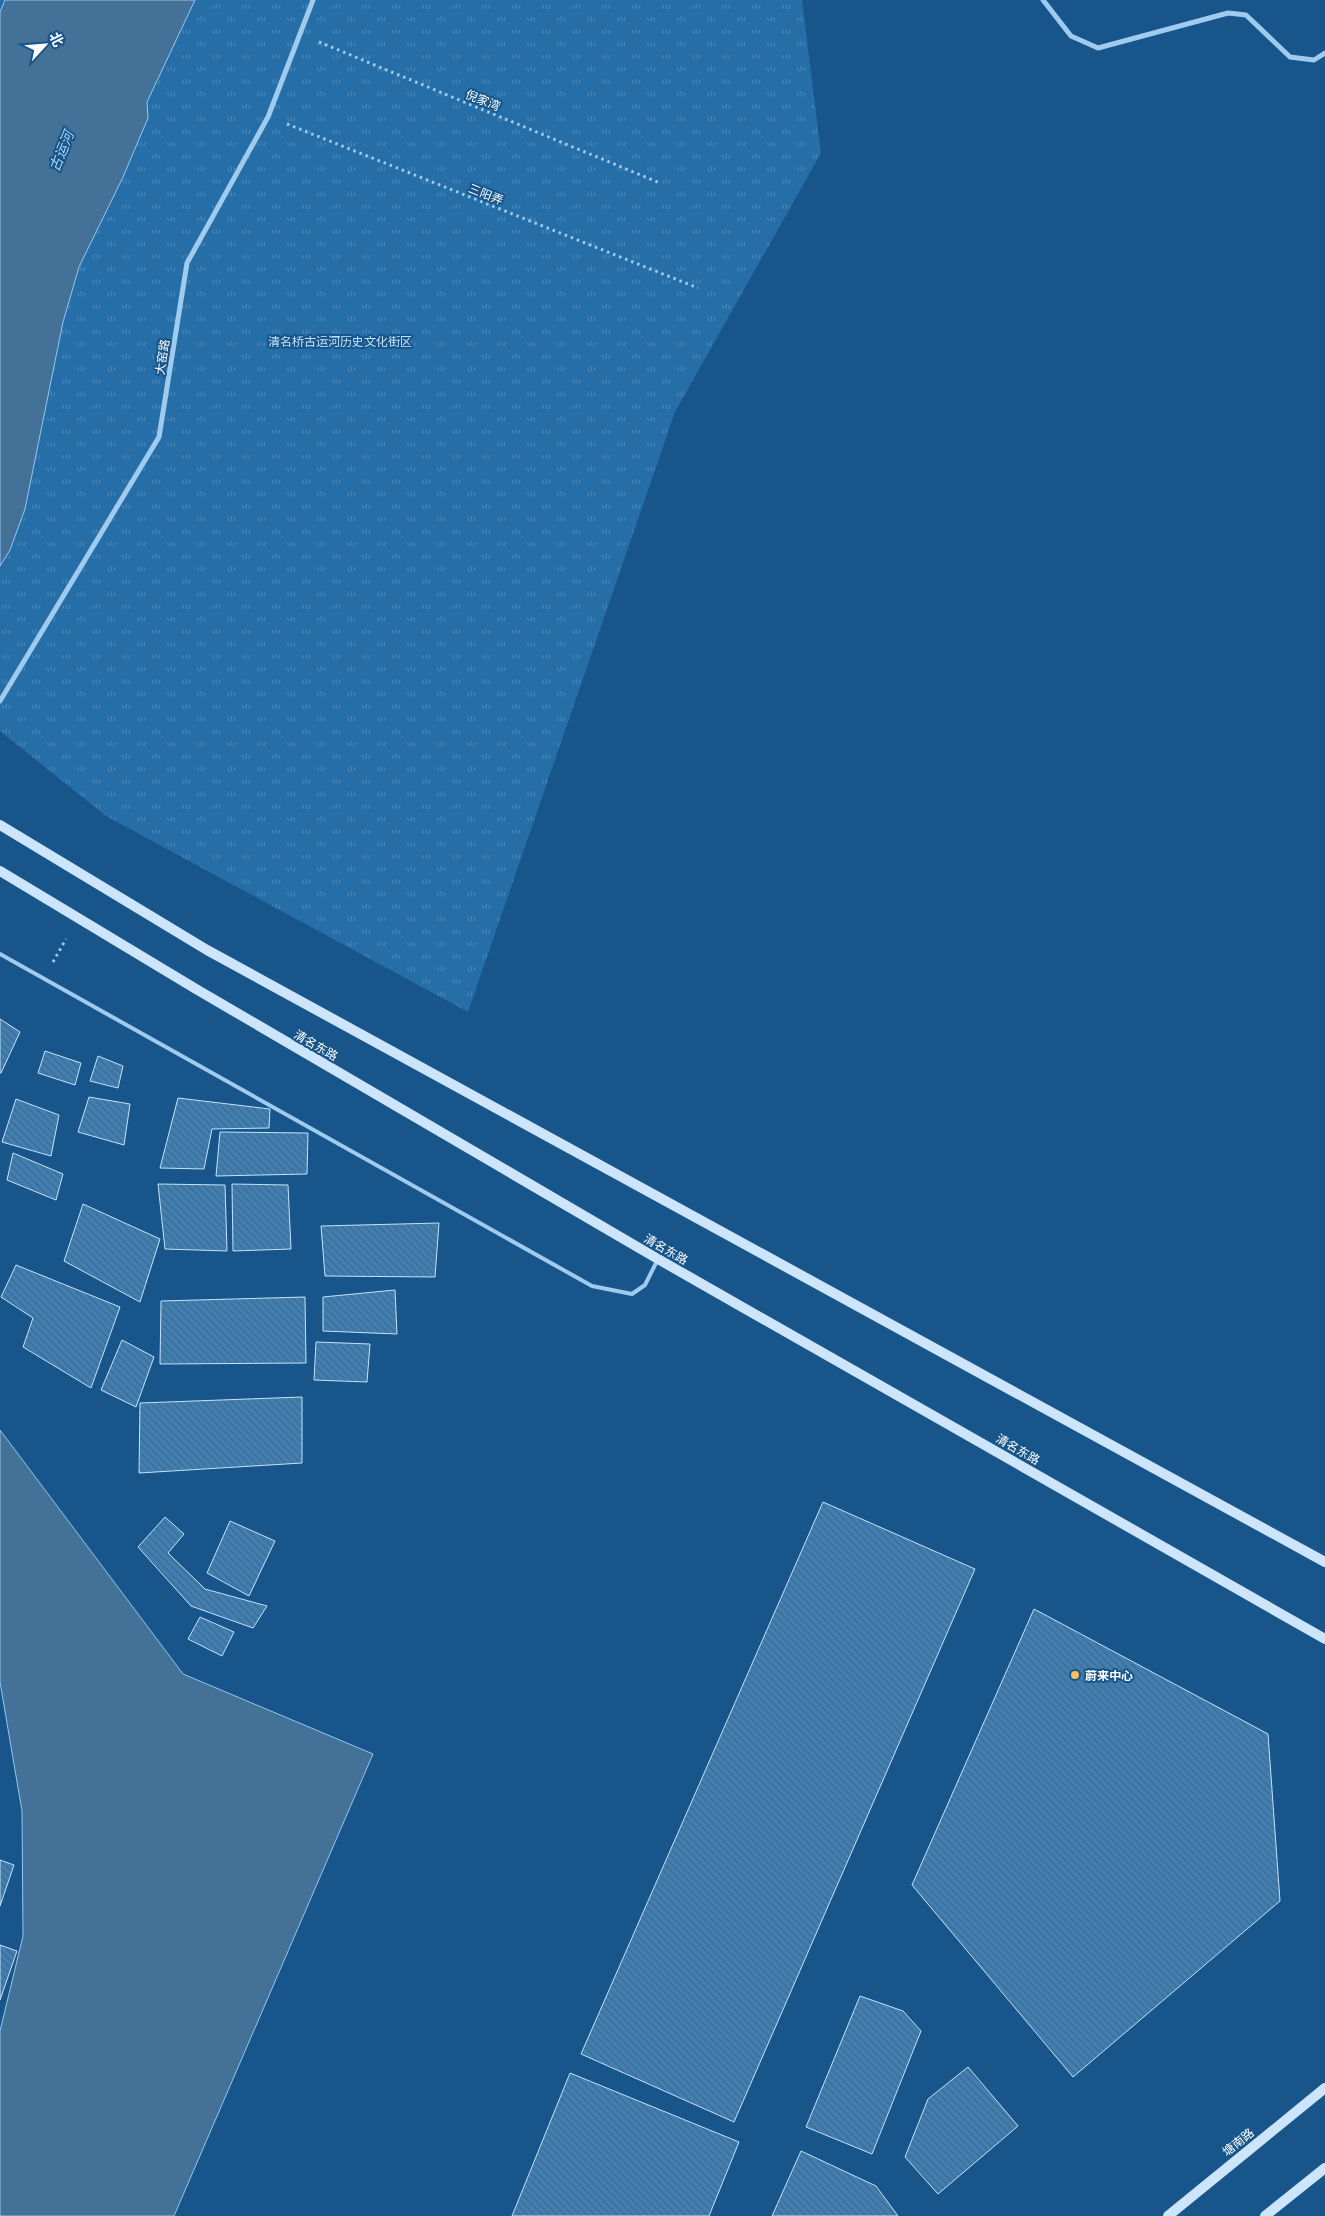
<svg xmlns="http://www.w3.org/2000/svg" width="1325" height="2216" font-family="Inter,'Noto Sans SC',sans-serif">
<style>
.grass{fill:url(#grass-tufts)}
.water{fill:#437198;stroke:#92c8f1}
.building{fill:url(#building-back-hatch);stroke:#c5e3fb}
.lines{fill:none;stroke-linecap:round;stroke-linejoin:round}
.path{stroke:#9fcbef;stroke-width:3;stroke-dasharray:2.5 4;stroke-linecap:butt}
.service{stroke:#9fcbef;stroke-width:4}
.minor{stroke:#9fcbef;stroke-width:5}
.secondary{stroke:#cde5fa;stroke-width:10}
.poi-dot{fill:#ffbf5d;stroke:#17558a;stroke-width:2}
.labels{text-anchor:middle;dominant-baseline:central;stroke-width:4;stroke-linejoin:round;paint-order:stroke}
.street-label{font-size:12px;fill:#fff;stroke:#17558a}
.park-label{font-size:12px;fill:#c5e3fb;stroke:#17558a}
.poi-label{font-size:12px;font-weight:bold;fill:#fff;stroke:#17558a;text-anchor:start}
.water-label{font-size:14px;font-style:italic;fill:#abd5f6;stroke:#17558a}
</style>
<defs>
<pattern id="grass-tufts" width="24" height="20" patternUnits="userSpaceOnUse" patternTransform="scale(1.25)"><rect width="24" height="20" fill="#266ea7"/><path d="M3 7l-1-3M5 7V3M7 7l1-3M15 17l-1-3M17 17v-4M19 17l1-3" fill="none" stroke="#4784b4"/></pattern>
<pattern id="building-back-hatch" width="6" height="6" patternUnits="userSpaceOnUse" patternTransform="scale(1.25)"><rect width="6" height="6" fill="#3f7fb3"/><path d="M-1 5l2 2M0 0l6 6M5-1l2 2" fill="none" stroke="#456885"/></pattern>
</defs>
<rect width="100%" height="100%" fill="#17558a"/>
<path class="grass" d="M0,0H802L821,153L675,412L468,1012L106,816L0,731Z"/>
<g class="water">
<path d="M5,0H195L147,102L148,118L123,177L79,267L63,322L25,509L10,550L0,566V12Z"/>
<path d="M0,1430L183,1674L373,1754L174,2216H0V2031L23,1936L22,1811L0,1682Z"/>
</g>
<g class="building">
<path d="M0,1019L20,1032L1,1073H0Z"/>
<path d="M45,1051L81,1063L75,1085L38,1073Z"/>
<path d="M98,1056L123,1066L118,1088L90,1081Z"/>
<path d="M89,1097L130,1104L124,1145L78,1132Z"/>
<path d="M178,1098L270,1109L269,1128L212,1129L204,1169L160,1168Z"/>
<path d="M16,1099L59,1115L51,1156L2,1142Z"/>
<path d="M220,1132L308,1133L307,1174L216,1176Z"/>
<path d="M13,1153L63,1174L56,1200L7,1180Z"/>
<path d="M158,1184L225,1185L227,1251L165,1249Z"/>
<path d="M232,1184L288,1185L291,1249L233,1251Z"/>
<path d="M83,1204L160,1239L140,1302L64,1261Z"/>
<path d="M439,1223L435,1277L325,1276L321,1226Z"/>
<path d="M16,1265L120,1307L91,1388L23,1347L33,1318L1,1297Z"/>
<path d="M395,1290L397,1334L323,1331V1297Z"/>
<path d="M305,1297L306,1363L160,1364L161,1301Z"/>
<path d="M122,1340L154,1357L136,1407L101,1390Z"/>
<path d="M316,1342L370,1344L367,1382L314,1380Z"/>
<path d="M302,1397V1463L139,1473L140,1403Z"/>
<path d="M823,1502L975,1569L734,2122L581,2054Z"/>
<path d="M165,1517L184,1534L168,1553L205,1589L267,1606L253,1628L191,1606L138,1547Z"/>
<path d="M230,1521L275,1541L249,1596L207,1573Z"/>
<path d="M1034,1609L1268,1734L1280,1901L1073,2077L912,1885Z"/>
<path d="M200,1617L234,1632L222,1656L188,1639Z"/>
<path d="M0,1860L14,1865L0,1906Z"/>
<path d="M0,1945L17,1951L0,2000Z"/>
<path d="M860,1996L903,2011L921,2031L872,2154L806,2127Z"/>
<path d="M968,2067L1018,2126L938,2194L905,2157L928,2099Z"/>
<path d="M570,2073L739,2142L709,2216H512Z"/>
<path d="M801,2151L876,2186L898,2216H772Z"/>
</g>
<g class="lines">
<g class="path">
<path d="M319,42L660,183"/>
<path d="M287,124L698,288"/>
<path d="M53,962L66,939"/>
</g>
<path class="service" d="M0,954L592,1286L632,1294L645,1285L657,1261"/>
<g class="minor">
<path d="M1043,0L1071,36L1098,48L1228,13L1246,15L1290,57L1314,60L1325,53"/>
<path d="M0,701L159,437L187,263L268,117L313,0"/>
</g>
<g class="secondary">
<path d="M0,825L207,950L1325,1562"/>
<path d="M0,871L196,989L658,1259L1325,1639"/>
<path d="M1168,2216L1325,2088"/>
<path d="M1265,2216L1325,2168"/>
</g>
</g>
<circle class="poi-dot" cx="1075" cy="1675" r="5"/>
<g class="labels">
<g class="street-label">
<text transform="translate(483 100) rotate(22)">倪家湾</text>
<text transform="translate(486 194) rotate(22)">三阳弄</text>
<text transform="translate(162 357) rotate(-81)">大窑路</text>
<text transform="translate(316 1045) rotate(30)">清名东路</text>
<text transform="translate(666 1249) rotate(30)">清名东路</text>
<text transform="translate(1018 1449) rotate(30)">清名东路</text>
<text transform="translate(1238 2142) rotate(-39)">塘南路</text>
</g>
<g class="park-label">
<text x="340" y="341">清名桥古运河历史文化街区</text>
</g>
<g class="poi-label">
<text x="1085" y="1675">蔚来中心</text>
</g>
<g class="water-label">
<text transform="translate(61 151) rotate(-68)">古运河</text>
</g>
</g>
<g transform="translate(45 45) rotate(64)" stroke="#17558a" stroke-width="4" paint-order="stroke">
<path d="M0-4L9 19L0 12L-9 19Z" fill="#ffffff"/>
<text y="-8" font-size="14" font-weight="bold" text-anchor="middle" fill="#ffffff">北</text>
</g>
</svg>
